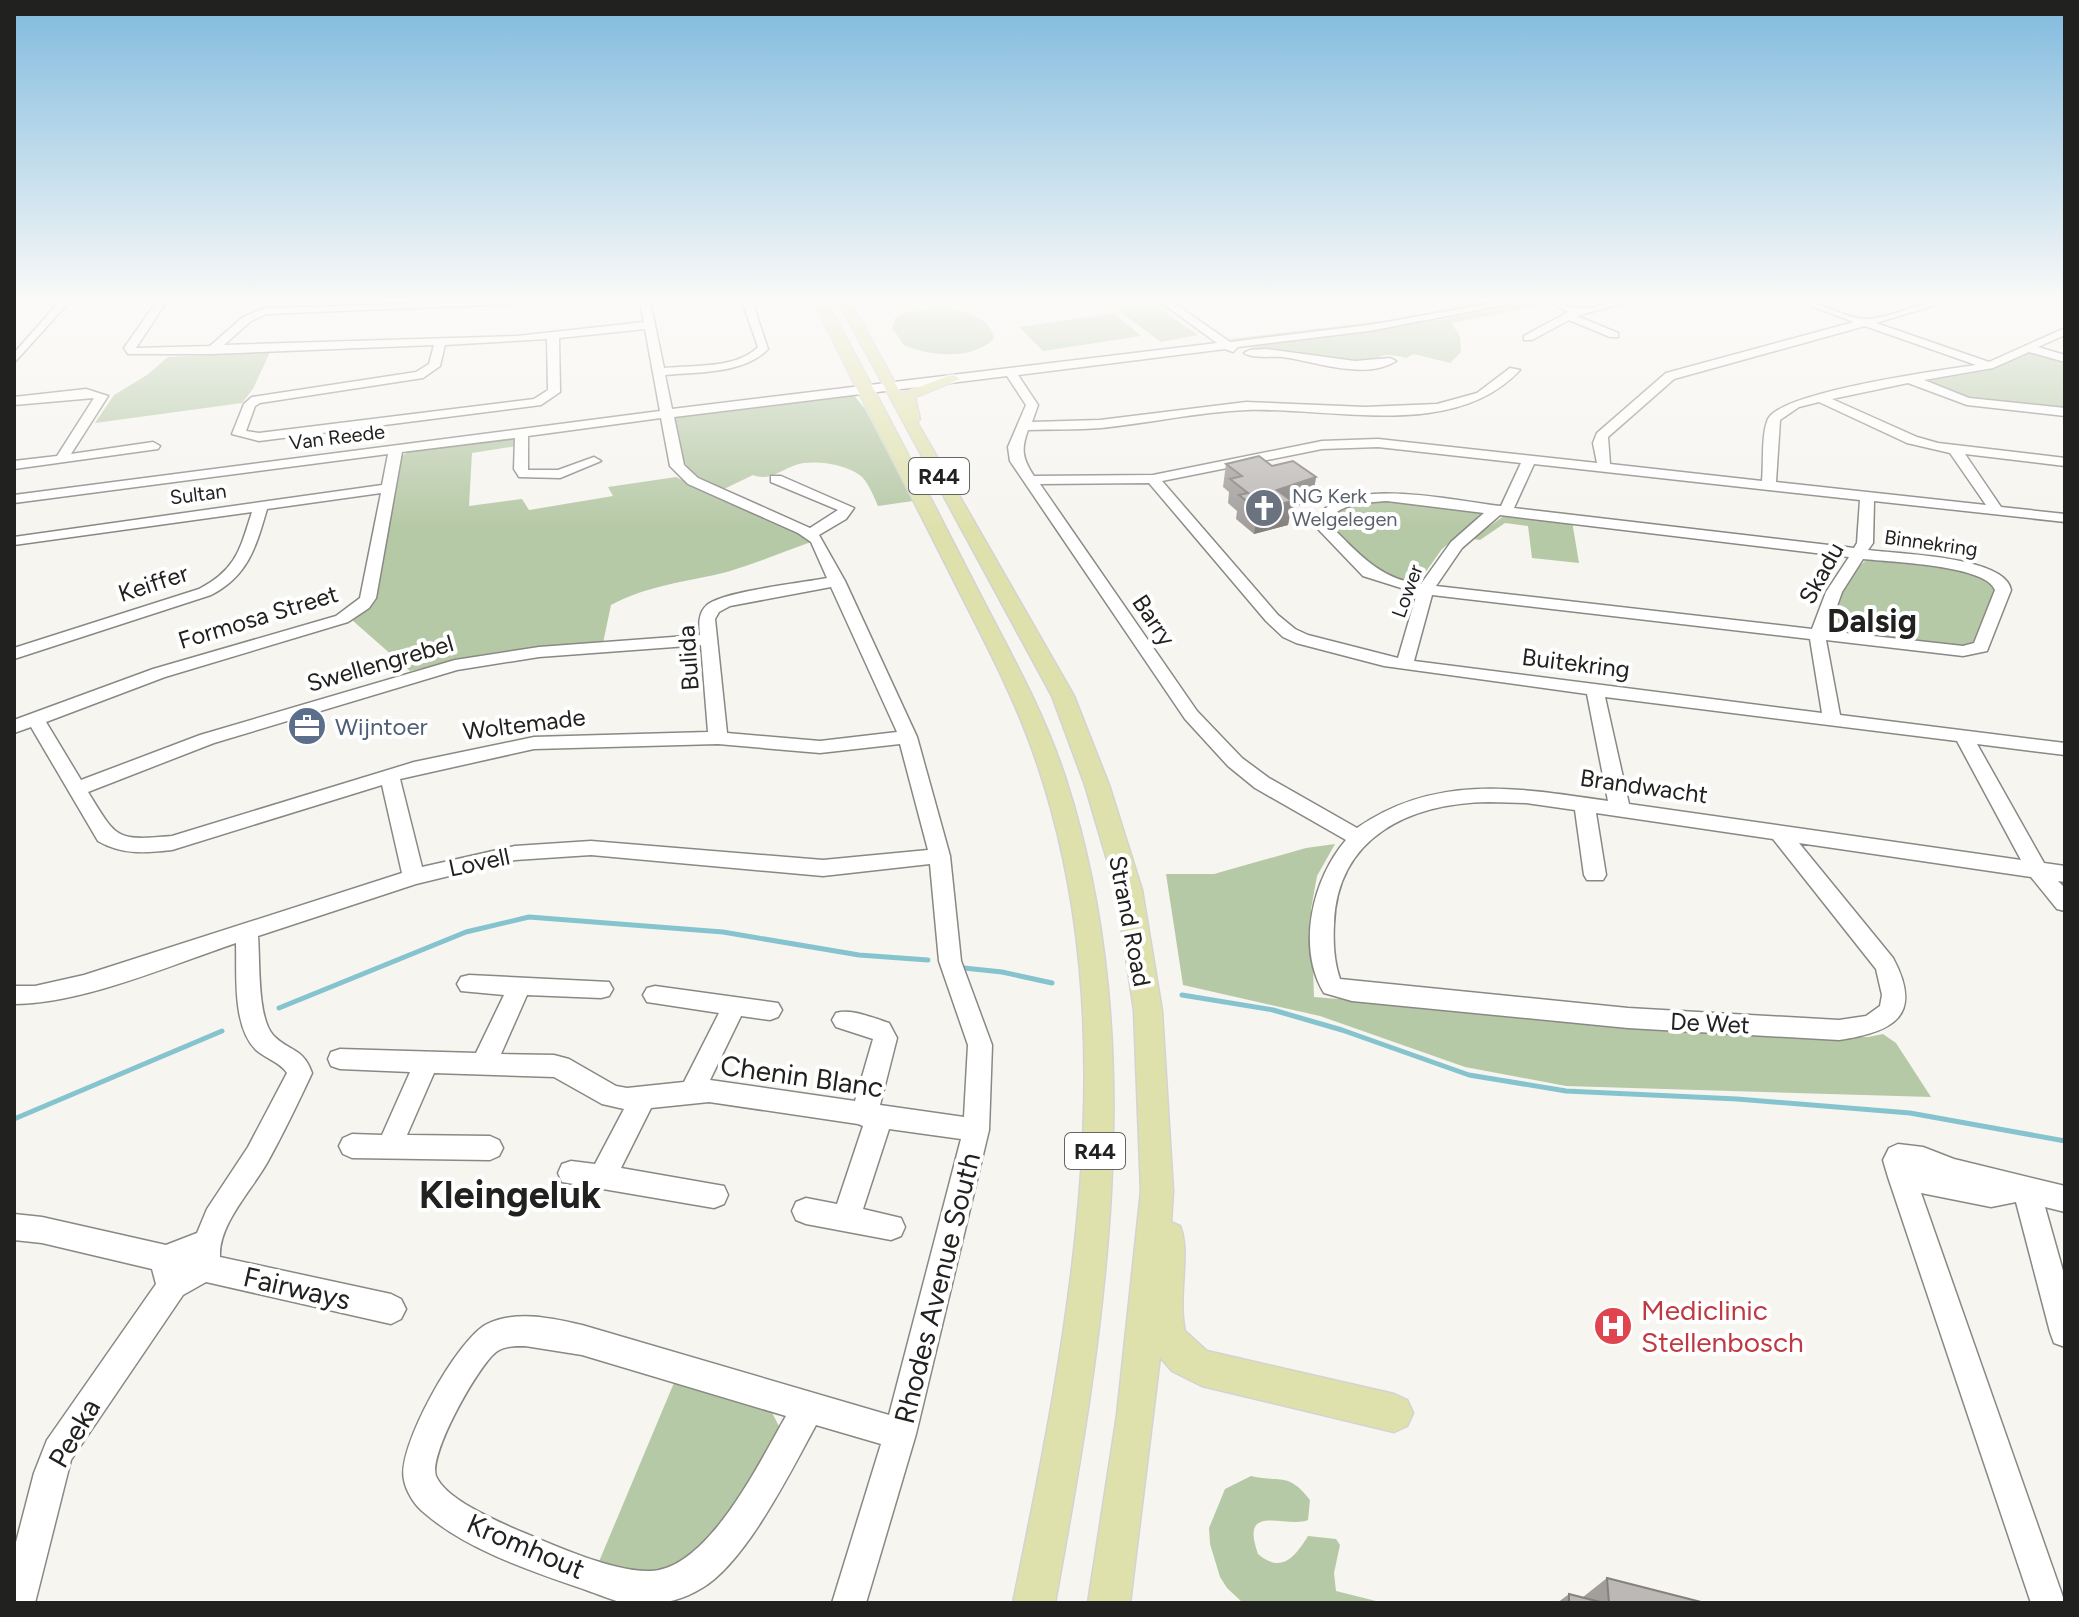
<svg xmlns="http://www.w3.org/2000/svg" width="2079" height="1617" font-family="Figtree,sans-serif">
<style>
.green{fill:#b6c9a6}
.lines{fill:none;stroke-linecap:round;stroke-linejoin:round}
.stream{stroke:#85c4cf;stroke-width:5}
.minor-casing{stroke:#8a8884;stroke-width:3}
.major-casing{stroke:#d3d3d2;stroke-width:3}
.minor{fill:#fff;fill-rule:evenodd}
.major{fill:#dfe1ad;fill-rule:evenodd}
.wall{fill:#a29e9c}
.shaded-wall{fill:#84817f}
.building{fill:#bcb8b5;stroke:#84817f;stroke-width:2}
.labels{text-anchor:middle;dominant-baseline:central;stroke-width:8;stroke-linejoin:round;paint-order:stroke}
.far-street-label{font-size:20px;fill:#21211f;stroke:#fff}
.far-worship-label{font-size:20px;fill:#5b616d;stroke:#fff;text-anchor:start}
.shield{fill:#fff;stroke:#646462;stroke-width:2}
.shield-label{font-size:22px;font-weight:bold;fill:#21211f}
.street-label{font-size:24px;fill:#21211f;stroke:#fff}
.service-label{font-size:24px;fill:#4e5e75;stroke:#fff;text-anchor:start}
.near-street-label{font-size:28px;fill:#21211f;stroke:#fff}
.near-health-label{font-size:28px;fill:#be3a42;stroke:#fff;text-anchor:start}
.district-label{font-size:32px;font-weight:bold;fill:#21211f;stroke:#fff}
.near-district-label{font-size:38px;font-weight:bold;fill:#21211f;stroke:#fff}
</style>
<rect width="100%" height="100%" fill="#f7f5f0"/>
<g class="green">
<path d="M1492,301H1509L1362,327L1239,341L1229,339L1389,320Z"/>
<path d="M1151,302L1198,335L1161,342L1115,308Z"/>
<path d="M1528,303L1547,304L1451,323L1460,336L1461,352L1450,363L1414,354L1406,358C1376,349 1380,363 1360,362C1326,360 1293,354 1260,350L1244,351L1254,347L1238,349L1439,320Z"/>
<path d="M937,308C958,310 988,313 994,338C974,361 928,356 904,345L892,328L895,318L905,312Z"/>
<path d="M1114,313L1141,336L1043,351L1019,327Z"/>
<path d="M270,352L253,389L242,403L95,423L114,395L147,375L168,357Z"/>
<path d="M2030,352L2065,364V411L1961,400L1919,382L1991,370Z"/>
<path d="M853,394L865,409L913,501L878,506C874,497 869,485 863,478C850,464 810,458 793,466C778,472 768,481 753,475L722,490C678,468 683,464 673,419L676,417Z"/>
<path d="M511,437L517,441V446L472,453L469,506L522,499L529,510L613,496L608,487L676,477L802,535L811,542C783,552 755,564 727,572C687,582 648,585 611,605L603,643L498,652L410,671L352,620L363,613L376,598L401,456L414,449Z"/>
<path d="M1386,500L1479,511L1483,515L1442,549L1417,584L1384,577L1328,528V518L1340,509Z"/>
<path d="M1505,515L1572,521L1579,563L1532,558L1528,526L1505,523L1480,540L1472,539Z"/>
<path d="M1869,558L1954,567L1998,584L1977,641L1968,647L1831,631L1827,625C1835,601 1848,573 1869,558Z"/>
<path d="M1335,844L1317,876L1311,909L1314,997L1814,1037H1868L1883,1034L1896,1043L1931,1097L1566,1086L1465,1067L1320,1016L1183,985L1166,874H1214L1306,848Z"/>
<path d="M676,1378L769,1407L780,1428L777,1436L702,1560L643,1577L598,1564Z"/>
<path d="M1251,1476C1280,1483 1288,1471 1310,1500L1308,1520C1286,1529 1239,1501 1258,1554C1282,1574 1295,1557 1308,1536L1336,1539L1340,1545L1334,1573L1336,1591L1384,1603H1243L1227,1588L1220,1577L1210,1544L1209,1528L1225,1489Z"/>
</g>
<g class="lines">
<g class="stream">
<path d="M964,968L1002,972L1052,983"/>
<path d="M1182,995L1273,1010L1342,1030L1469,1075L1566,1091L1737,1099L1910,1113L2065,1141"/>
<path d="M279,1008L466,932L529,917L723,932L859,955L928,960"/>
<path d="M14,1119L222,1031"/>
</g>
<defs>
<g id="minor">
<path d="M60,301H70L14,363V353Z"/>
<path d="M157,301H167L136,348L210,346L243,317L264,308L514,301L509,304L266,314L251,321L224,345L517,336L644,322L640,301H650L664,368C692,365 737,369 758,347L742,301H752L768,349C745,374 697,372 665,375L672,409L1217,343L1159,301H1171L1230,342L1369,325L1505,301H1526L1369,331L1238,347L1233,352L1225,349L1018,375L1038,405L1032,422L1100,420L1246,402L1365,407L1437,404L1477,393L1510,368L1520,370C1454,441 1333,407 1246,410C1198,412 1150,423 1101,428C1077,430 1053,429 1028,430C1021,449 1022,458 1034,476L1153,475L1322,441L1378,439L1597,463L1593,443L1597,433L1666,373L1854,322L1798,301C1822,301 1845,319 1866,319C1891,319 1919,301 1948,301L1876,323L1989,362L2065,328V335L2038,347L2065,355V362L2029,352L1993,368L1924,380L1969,398L2065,408V416L1967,405L1908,383L1832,399L1917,437L1938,443L2065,458V466L1965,454L2001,507L2065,514V522L1874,501L1873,543L1868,550C1897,554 2006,556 2011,590L1987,651L1963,656L1826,640L1840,715L2065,743V755L1977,744L2044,863L2065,866V882L2058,881L2065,888V911L2057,909L2031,877L1799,843L1893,958C1924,1016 1893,1032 1839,1040L1628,1028L1352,1001L1324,993C1296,947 1313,878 1346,840L1255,788L1228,766L1185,719L1010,461L1008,447L1026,405L1007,376L674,417L684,465L698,478L810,528L838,510L771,482V476H781L854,508L846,519L819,535L845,581L917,737L950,856L961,961L992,1045L989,1130L916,1434L866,1603H832L881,1444L816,1425C791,1471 746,1562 702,1588C679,1602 653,1607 626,1603C613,1601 598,1594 586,1590C531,1571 466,1550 422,1511C414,1504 406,1491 404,1480C396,1448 458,1338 487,1324C517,1310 551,1318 582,1325L889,1415L961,1139L889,1129L863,1209L901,1218L905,1227L901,1236L891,1240L806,1224L796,1220L792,1211L796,1202L806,1198L837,1204L863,1126L858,1124L709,1102L651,1108L621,1168L724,1186L728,1195L724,1204L714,1208L562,1182L558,1173L562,1164L571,1161L595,1164L624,1109L602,1104L554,1077L434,1073L407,1135L490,1136L499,1140L503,1148L499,1156L490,1160L352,1158L343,1154L339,1146L343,1138L352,1134L382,1135L410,1072L340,1069L331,1066L328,1059L331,1052L340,1049L476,1053L504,995L461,991L457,984L461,977L469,975L609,982L613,989L609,996L601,998L527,995L501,1054L554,1055L569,1059L616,1086L627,1088L684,1082L719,1013L647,1002L643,995L647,988L655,986L778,1003L782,1010L778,1017L770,1020L741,1016L710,1080L855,1101L873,1039L836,1027L832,1020L836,1013C851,1008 873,1018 889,1023L897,1038L880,1105L964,1117L968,1045L939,961L930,864L823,876L591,855L515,860L416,884L258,936C260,960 257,1017 273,1035C289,1052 303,1047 312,1073C298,1103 283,1134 267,1163C251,1191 218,1225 220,1257L391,1294L401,1299L406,1309L401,1319L391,1324L206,1282L183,1295L71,1460L35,1603H14V1550L34,1473L47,1440L156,1284L152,1269L42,1243L14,1240V1214L42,1217L166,1245L197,1233L207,1209L248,1147L287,1073C280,1062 266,1059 256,1050C232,1026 237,975 236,943C171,965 82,1004 14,1004V986H35L84,975L402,873L382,785L172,850C145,853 122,855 98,841L31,727L14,733V720L153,669L336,616L360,598L381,493L267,509C256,547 248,576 211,595L14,659V648L199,589C237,569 240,549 252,512L14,545V537L382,485L388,454L14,503V495L660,411L645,329L559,338L560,392L541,405L259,441L232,434L244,404L252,397L416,372L429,364L434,345L211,354H128L124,348ZM1865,326L1976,365C1941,370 1781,392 1768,419C1761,435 1764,463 1762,481L1610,464L1608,437L1674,379ZM547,339L548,390L534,399L259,433L246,431L255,406L260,403L423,378L440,366L445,345ZM1819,402L1907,443L1950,453L1986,505L1776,482L1780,420L1799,407ZM661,418L670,466L688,484L798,533L811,542L827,578C802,583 724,591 707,605C698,613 699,624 700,635L539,647L455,660L200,735L81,780L46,722L165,677L348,622L369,608L376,598L402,452L515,438L514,469L519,477L560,478L601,461L594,457L558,470H528V436ZM1378,447L1521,463L1501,506C1452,501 1351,475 1316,517L1317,528L1363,576L1417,593L1398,658L1308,635L1295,629L1278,615L1162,481L1322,449ZM1534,464L1860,500L1857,543L1854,548L1514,508ZM1149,483L1266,621L1283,637L1296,643L1384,666L1587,694L1608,801C1520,788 1436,773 1357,828L1269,778L1242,758L1197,711L1040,484ZM1387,501L1484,513L1451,542L1421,584C1380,580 1357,552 1329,524C1333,503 1370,502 1387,501ZM1500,515L1849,557L1826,592L1812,629L1436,586L1462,548ZM1863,559C1890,562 1986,565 1995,590L1974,643L1963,646L1828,631L1842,592ZM831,587L897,732L820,741L727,733L715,619L719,612L730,606ZM1432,595L1810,639L1822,713L1414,661ZM701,645L708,732L534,737L414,762L172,836C115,841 117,839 88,792L214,743L457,670L539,657ZM1605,697L1957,741L2021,860L1629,804ZM718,744L820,753L900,744L928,850L823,860L591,841L515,846L422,867L400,779L534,749ZM1489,802L1526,803L1575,810L1584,875L1587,880H1603L1606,875L1596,813L1773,839L1876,969L1882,995L1880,1006L1866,1016L1839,1020L1628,1008L1340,979C1334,962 1333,942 1334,924C1337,836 1411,803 1489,802ZM525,1346L582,1355L786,1416C760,1461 708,1570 650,1571C612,1572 557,1546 522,1532C499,1522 446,1500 436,1476C428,1455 478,1366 496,1352C504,1346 514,1346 525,1346Z"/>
<path d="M1548,301C1561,301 1568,308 1579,308C1596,309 1613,300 1630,301L1577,316L1618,333V337H1610L1569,320L1532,340H1524V336L1568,312Z"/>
<path d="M1267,349L1355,361L1390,358L1396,361C1365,381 1315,361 1282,357C1270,356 1254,359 1244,353L1250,350Z"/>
<path d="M86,389L108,396L71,454L153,442L160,446L158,449L14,469V461L57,456L94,398L14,405V397Z"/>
<path d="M1898,1144L1923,1147L1954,1159L2065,1186V1212L2045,1207L2065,1278V1347L2054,1343L2050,1332L2016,1202L1991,1207L1921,1193L2065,1603H2031L1888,1177L1883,1160L1889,1148Z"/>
</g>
<g id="major">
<path d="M814,301H826C876,392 923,483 970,575C1004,642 1043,708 1066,780C1152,1048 1104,1333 1055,1603H1013C1069,1330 1130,1029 1035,757C1014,696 984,640 955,583C908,489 859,395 814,301Z"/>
<path d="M838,301H850L901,394L948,376L953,375L960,379L915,397L920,419L917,422L1074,696L1109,785L1142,890L1162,1011L1173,1191L1171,1222L1180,1226C1191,1252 1177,1298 1185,1331L1207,1351L1394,1394L1407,1400L1413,1413L1407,1426L1394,1432L1202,1386L1172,1371L1160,1357L1130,1603H1088L1117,1415L1141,1191L1134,1011L1116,890L1085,785L1052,696Z"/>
</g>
</defs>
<use href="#minor" class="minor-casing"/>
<use href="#major" class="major-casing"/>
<use href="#minor" class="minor"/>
<use href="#major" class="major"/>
</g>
<g class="wall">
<path d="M1226,464L1272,466L1316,477L1312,501L1291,508L1288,525L1254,534L1236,519L1237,511L1228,503L1229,492L1223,487Z"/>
<path d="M1607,1578L1705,1603H1557L1569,1594L1583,1597Z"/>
</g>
<path class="shaded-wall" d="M1316,477L1312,501L1291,508L1288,525L1254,534L1258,510L1277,490Z"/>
<g class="building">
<path d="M1259,456L1272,466L1293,461L1316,477L1277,490L1292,501L1258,510L1239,495L1248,493L1230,479L1242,476L1226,464Z"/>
<path d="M1607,1578L1705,1603H1609Z"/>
<path d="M1569,1594L1604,1603H1569Z"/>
</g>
<linearGradient id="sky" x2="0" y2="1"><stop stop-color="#80bade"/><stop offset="0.57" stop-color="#fbfaf8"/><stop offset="1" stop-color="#fbfaf8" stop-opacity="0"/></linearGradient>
<rect width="2079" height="527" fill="url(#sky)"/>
<defs>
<symbol id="church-disc" viewBox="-11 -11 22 22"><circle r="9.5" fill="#6b7280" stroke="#fff"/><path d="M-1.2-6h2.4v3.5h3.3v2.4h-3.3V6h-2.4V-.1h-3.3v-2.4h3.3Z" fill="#fff"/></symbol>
<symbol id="office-disc" viewBox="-11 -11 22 22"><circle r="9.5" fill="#5c6f8a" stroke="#fff"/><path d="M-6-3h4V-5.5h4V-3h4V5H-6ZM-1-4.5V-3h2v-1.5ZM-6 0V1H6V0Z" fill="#fff"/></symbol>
<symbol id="hospital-disc" viewBox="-11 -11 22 22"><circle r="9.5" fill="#e0444e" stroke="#fff"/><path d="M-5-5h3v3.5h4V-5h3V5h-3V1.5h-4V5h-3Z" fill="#fff"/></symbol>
</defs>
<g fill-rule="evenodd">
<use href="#church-disc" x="1242" y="486" width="44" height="44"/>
<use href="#office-disc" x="285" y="704" width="44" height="44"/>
<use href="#hospital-disc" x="1591" y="1304" width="44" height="44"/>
</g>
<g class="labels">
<g class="far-street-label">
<text transform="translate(337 437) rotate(-7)">Van Reede</text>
<text transform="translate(198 494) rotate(-7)">Sultan</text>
<text transform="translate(1931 543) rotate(8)">Binnekring</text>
<text transform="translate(1407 591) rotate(-70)">Lower</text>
</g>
<g class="far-worship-label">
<text x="1292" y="496">NG Kerk<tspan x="1292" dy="23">Welgelegen</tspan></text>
</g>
<g class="shield">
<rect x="909" y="458" width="60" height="36" rx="6"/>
<rect x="1065" y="1133" width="60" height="36" rx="6"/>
</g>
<g class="shield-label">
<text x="939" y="476">R44</text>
<text x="1095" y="1151">R44</text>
</g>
<g class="street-label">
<text transform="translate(1821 573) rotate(-61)">Skadu</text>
<text transform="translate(153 583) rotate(-18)">Keiffer</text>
<text transform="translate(258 617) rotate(-17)">Formosa Street</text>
<text transform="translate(1154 620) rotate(56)">Barry</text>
<text transform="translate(688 658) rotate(-94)">Bulida</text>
<text transform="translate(380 663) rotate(-16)">Swellengrebel</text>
<text transform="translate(1576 663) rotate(7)">Buitekring</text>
<text transform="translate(524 724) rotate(-7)">Woltemade</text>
<text transform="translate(1644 786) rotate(8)">Brandwacht</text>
<text transform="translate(479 862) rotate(-12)">Lovell</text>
<text transform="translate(1130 921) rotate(79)">Strand Road</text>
<text transform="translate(1710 1023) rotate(3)">De Wet</text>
</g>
<g class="service-label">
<text x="335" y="726">Wijntoer</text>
</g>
<g class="near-street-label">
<text transform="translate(802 1076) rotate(8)">Chenin Blanc</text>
<text transform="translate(297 1288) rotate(13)">Fairways</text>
<text transform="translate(937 1288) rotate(-76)">Rhodes Avenue South</text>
<text transform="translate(74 1433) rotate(-60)">Peeka</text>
<text transform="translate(526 1546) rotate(23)">Kromhout</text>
</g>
<g class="near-health-label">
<text x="1641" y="1310">Mediclinic<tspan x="1641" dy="32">Stellenbosch</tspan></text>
</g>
<g class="district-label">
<text x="1872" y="621">Dalsig</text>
</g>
<g class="near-district-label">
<text x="510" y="1195">Kleingeluk</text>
</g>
</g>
<rect width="2079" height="1617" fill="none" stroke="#21211f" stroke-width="32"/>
</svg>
